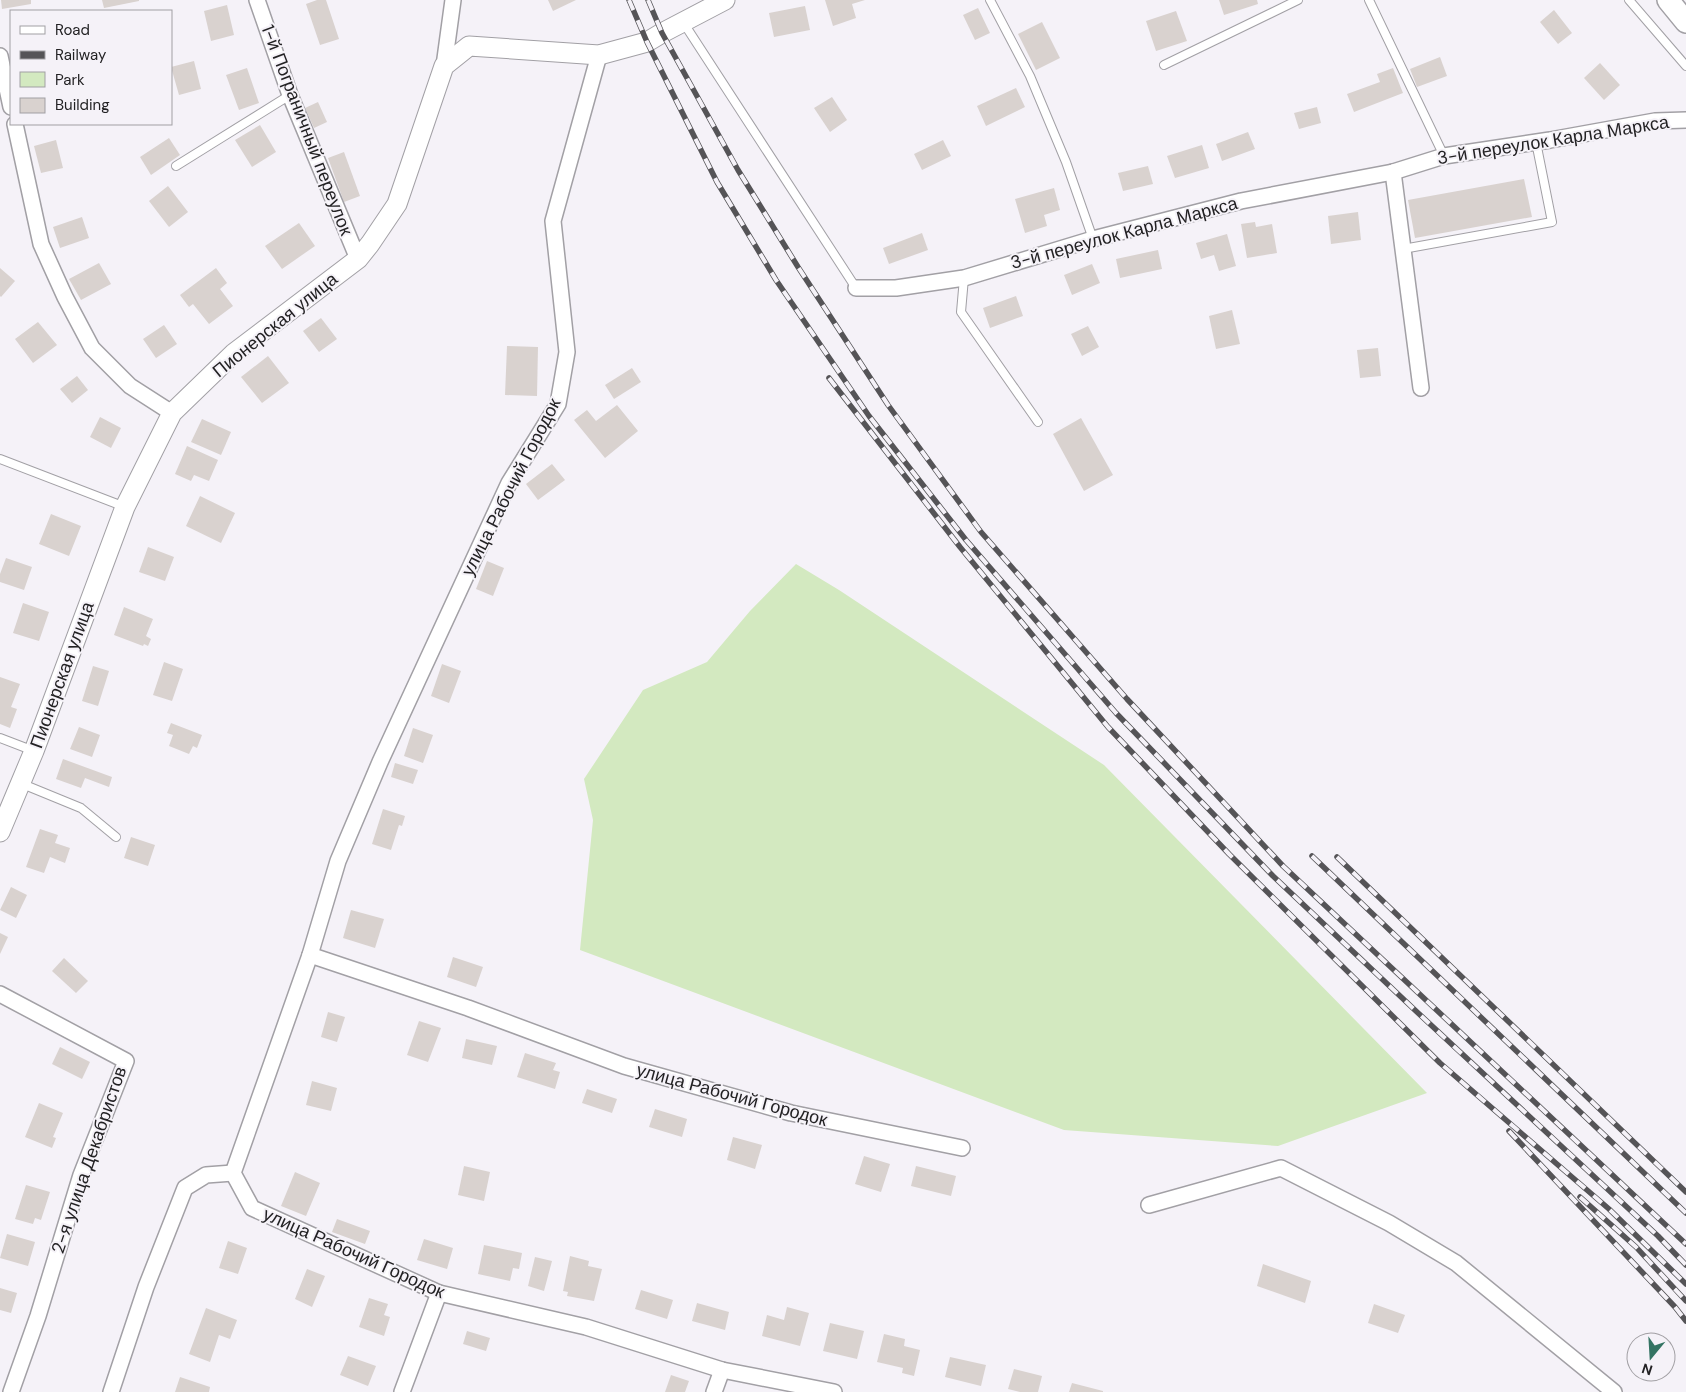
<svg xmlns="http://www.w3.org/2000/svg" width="1686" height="1392" font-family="'DM Sans',sans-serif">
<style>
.green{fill:#d3e9c0}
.building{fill:#d9d2cf}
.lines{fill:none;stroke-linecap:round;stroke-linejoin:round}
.service-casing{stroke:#a2a0a5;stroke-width:10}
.minor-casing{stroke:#a2a0a5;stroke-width:18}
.tertiary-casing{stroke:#a2a0a5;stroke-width:21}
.secondary-casing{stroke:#a2a0a5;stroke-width:24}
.service{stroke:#fff;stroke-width:8}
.minor{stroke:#fff;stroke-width:15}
.tertiary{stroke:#fff;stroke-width:19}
.secondary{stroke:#fff;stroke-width:21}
.rail-casing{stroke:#555457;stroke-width:5.5}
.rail{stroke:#f5f2f8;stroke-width:4;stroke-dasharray:11;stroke-linecap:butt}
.labels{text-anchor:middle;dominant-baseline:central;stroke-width:4;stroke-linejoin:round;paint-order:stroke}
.street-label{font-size:18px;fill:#232224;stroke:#f5f2f8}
</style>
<rect width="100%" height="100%" fill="#f5f2f8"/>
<path class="green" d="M796,564L839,590L1104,765L1427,1093L1278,1146L1064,1130L580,950L593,820L584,779L643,690L707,662L750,611Z"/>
<g class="building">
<path d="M1,0H31V4L2,9Z"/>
<path d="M102,0H139V1L104,8Z"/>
<path d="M317,0H326L339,39L320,45L306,4Z"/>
<path d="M548,0H576L553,11Z"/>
<path d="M825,0H865L852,4L856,18L833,26Z"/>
<path d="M1219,0H1257L1258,4L1224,15Z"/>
<path d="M227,5L234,35L211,41L204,11Z"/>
<path d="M805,6L810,30L774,37L769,13Z"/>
<path d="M978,8L990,33L975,40L963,15Z"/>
<path d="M1554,10L1572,33L1558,44L1540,22Z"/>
<path d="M1176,11L1187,41L1156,51L1146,21Z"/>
<path d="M1042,22L1060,58L1036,70L1018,34Z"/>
<path d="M1440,57L1447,76L1417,87L1410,69Z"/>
<path d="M194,61L201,89L179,95L171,67Z"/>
<path d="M1600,63L1620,85L1604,100L1584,78Z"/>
<path d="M247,68L259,103L239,110L226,75Z"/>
<path d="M1393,68L1403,93L1354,112L1347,94L1380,82L1377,74Z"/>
<path d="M1016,88L1025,107L986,126L977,106Z"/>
<path d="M832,97L847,120L830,132L814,108Z"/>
<path d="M318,102L327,122L314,128L305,108Z"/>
<path d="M1317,107L1321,123L1299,129L1294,113Z"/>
<path d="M260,125L276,152L252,167L235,140Z"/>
<path d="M1248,132L1255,149L1222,161L1216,144Z"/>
<path d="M169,138L180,155L151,175L140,157Z"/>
<path d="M56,140L63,168L41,173L34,146Z"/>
<path d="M943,140L951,156L922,170L914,154Z"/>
<path d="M1202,145L1209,168L1175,178L1167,156Z"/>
<path d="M344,152L360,196L344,202L328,158Z"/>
<path d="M1148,166L1153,184L1123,191L1118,173Z"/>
<path d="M1524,179L1532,217L1415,238L1408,200Z"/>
<path d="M168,186L188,212L169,227L149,201Z"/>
<path d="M1054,188L1060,210L1044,215L1047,226L1025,233L1015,199Z"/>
<path d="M1358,212L1361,240L1331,244L1328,216Z"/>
<path d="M82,217L89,238L60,248L53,227Z"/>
<path d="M1255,222L1256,227L1272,224L1277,253L1247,258L1241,224Z"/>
<path d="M299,223L315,246L282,269L265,246Z"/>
<path d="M922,233L928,250L889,264L883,248Z"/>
<path d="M1227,234L1236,266L1219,271L1214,255L1201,259L1196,243Z"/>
<path d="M1158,250L1162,269L1120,278L1116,259Z"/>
<path d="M99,263L111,284L81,300L69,279Z"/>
<path d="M1092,264L1100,283L1072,295L1064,275Z"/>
<path d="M0,268L15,281L1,297L0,296Z"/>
<path d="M216,268L227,283L220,289L233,306L209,324L193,304L189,307L180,295Z"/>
<path d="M1016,296L1023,316L990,328L983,308Z"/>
<path d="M1232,310L1240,344L1216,349L1209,316Z"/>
<path d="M321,318L337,339L319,352L303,331Z"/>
<path d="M38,322L57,345L33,363L15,339Z"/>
<path d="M164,325L177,344L156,358L143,339Z"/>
<path d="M1088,326L1099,347L1082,356L1071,334Z"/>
<path d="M507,346L538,347L537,396L505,395Z"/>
<path d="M1378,348L1381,376L1360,378L1357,350Z"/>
<path d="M268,356L289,383L262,403L241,377Z"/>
<path d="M632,368L641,382L614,399L605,385Z"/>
<path d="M77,376L88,390L72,403L60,389Z"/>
<path d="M617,405L638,431L605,458L574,420L587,410L596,421Z"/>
<path d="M100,417L121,428L111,448L90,437Z"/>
<path d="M1081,418L1113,475L1084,491L1053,434Z"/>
<path d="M202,419L231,432L221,455L191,442Z"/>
<path d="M187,446L218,460L209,481L194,475L191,481L175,474Z"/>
<path d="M552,464L565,480L538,500L526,484Z"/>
<path d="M200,496L235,513L221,543L186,526Z"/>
<path d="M51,514L81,526L69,556L39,544Z"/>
<path d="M148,547L174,557L165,581L139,572Z"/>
<path d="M6,558L32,567L24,590L0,582V574Z"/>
<path d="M487,561L504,568L493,596L476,589Z"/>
<path d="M23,603L49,612L39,641L13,633Z"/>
<path d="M124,607L153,619L146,636L151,639L148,646L144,644L143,646L114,635Z"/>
<path d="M164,662L183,669L172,701L153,695Z"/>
<path d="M442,664L461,671L449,703L431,696Z"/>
<path d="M93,666L109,671L98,706L82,701Z"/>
<path d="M0,677L20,684L11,707L17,709L10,728L0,724Z"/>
<path d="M171,723L202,735L197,748L193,746L189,754L169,746L173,735L167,733Z"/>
<path d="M79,727L100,735L92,757L70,749Z"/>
<path d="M413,728L433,735L423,763L404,756Z"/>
<path d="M63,759L112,777L109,787L85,778L81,788L56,779Z"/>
<path d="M395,763L418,770L413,784L391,777Z"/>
<path d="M383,809L405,816L402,826L399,825L391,850L372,844Z"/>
<path d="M40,829L58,835L55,843L70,848L65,863L50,857L44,873L26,867Z"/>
<path d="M131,837L155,845L148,866L124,858Z"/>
<path d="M11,887L27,895L16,918L0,910Z"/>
<path d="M351,910L384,919L375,948L343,938Z"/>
<path d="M0,933L8,937L0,954Z"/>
<path d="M453,957L483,967L476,987L447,977Z"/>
<path d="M64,958L88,981L76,993L52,971Z"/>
<path d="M328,1012L345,1017L337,1042L321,1037Z"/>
<path d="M419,1021L441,1028L428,1062L407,1055Z"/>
<path d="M466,1039L497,1046L492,1065L462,1058Z"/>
<path d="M60,1047L90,1062L82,1079L52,1064Z"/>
<path d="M525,1053L556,1063L553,1070L560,1072L555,1089L517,1077Z"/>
<path d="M312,1081L337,1088L331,1111L306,1105Z"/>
<path d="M587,1089L617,1099L612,1113L582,1103Z"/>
<path d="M39,1103L63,1113L53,1137L56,1138L52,1148L25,1137Z"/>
<path d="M655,1109L687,1119L682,1137L649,1127Z"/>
<path d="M733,1137L762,1145L755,1169L727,1160Z"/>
<path d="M864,1156L890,1164L881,1192L855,1184Z"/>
<path d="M464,1166L490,1172L484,1201L458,1195Z"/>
<path d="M916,1166L956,1176L951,1196L911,1186Z"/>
<path d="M295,1172L320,1183L306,1216L281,1206Z"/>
<path d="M26,1185L50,1192L41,1220L35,1218L33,1224L15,1219Z"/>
<path d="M337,1219L370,1231L365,1244L332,1232Z"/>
<path d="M7,1234L35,1242L28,1266L0,1258Z"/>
<path d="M424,1239L453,1248L447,1269L417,1260Z"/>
<path d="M228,1241L247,1248L238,1274L219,1268Z"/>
<path d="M484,1245L522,1253L519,1269L513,1268L510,1281L478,1274Z"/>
<path d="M570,1256L589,1261L588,1266L602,1269L594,1301L567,1296L568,1292L563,1291Z"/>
<path d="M535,1257L552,1261L544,1291L528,1286Z"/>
<path d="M1263,1264L1311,1281L1305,1303L1257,1286Z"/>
<path d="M307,1269L325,1276L312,1307L295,1299Z"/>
<path d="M0,1288L17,1293L11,1313L0,1310Z"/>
<path d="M641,1290L673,1300L667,1319L635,1309Z"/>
<path d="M369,1298L388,1304L384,1315L390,1317L384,1336L359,1327Z"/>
<path d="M697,1303L729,1312L725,1330L692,1321Z"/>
<path d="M1374,1304L1405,1315L1398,1333L1368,1323Z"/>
<path d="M787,1307L809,1313L800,1346L762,1336L767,1315L784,1320Z"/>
<path d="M206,1308L237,1320L230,1339L219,1335L210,1362L189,1354Z"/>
<path d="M830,1323L864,1331L857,1359L823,1351Z"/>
<path d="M467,1331L490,1338L486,1351L463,1344Z"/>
<path d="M884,1334L905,1339L904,1346L920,1350L914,1376L902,1373L903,1368L877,1362Z"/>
<path d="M348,1356L376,1366L368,1386L340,1375Z"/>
<path d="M950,1357L986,1365L981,1386L945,1377Z"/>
<path d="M1014,1369L1042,1376L1038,1392H1020L1008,1389Z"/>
<path d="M671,1375L689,1381L685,1392H665Z"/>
<path d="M180,1377L210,1387L209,1392H175Z"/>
<path d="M1072,1383L1103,1391V1392H1069Z"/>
</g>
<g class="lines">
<defs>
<g id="service">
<path d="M990,0L1030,76L1066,162L1093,239"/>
<path d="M1369,0L1444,156"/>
<path d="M1629,0L1686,66"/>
<path d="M683,22L856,288"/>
<path d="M1164,65L1298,0"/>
<path d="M176,166L290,95"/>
<path d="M1403,249L1552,222L1536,142"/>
<path d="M964,278L961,312L1038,422"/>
<path d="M0,459L125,507"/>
<path d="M0,738L34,751"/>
<path d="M20,783L81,808L116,837"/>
</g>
<g id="minor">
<path d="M257,0L290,95L358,259"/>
<path d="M599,55L553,221L567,352L558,404L509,483L380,762L338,861L310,955L233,1173L252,1208L439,1293L586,1327L722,1370L834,1392"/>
<path d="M0,56L11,107"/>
<path d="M444,66L453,0"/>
<path d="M15,124L41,244L65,297L92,348L130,386L172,413"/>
<path d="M1393,172L1421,388"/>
<path d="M856,288H896L964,278L1093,239L1241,201L1393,172L1444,156L1550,140L1655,121L1686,120"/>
<path d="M310,955L468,1008L624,1066L791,1113L962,1148"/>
<path d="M0,994L126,1061L81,1175L38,1316L11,1392"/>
<path d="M1149,1205L1281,1168L1389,1223L1456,1263L1614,1392"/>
<path d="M111,1392L146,1287L185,1188L206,1175L233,1173"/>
<path d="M402,1392L439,1293"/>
<path d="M714,1392L722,1370"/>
</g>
<path id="tertiary" d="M0,832L34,751L125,507L172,413L234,353L358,259L370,244L397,204L444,66L469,46L599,55L647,42L662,33L725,0"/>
<path id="secondary" d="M1668,0L1686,22"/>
</defs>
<use href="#service" class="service-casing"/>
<use href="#minor" class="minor-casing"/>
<use href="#tertiary" class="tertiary-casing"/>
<use href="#secondary" class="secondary-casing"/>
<use href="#service" class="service"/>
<use href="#minor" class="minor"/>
<use href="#tertiary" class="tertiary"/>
<use href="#secondary" class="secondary"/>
<defs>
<g id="rail">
<path d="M629,0L647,42L717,182L776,280L869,416L966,540L1116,713L1273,876L1417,1012L1658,1236L1686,1265"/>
<path d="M648,0L662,33L738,170L798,267L888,405L981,532L1127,699L1283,866L1686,1244"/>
<path d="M829,378L960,547L1108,727L1229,854L1440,1063L1609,1209L1686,1284"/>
<path d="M1312,856L1686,1213"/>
<path d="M1337,857L1686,1192"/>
<path d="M1509,1131L1675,1307L1686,1321"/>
<path d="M1580,1197L1636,1247L1686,1301"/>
</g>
</defs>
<use href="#rail" class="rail-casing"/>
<use href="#rail" class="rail"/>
</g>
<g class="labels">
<g class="street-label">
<text transform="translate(307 130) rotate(69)">1-й Пограничный переулок</text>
<text transform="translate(1553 140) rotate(-9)">3-й переулок Карла Маркса</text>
<text transform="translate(1124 233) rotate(-15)">3-й переулок Карла Маркса</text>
<text transform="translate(275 325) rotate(-39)">Пионерская улица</text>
<text transform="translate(511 487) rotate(-63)">улица Рабочий Городок</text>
<text transform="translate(62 675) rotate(-70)">Пионерская улица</text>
<text transform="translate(732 1095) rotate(15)">улица Рабочий Городок</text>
<text transform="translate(89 1160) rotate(-71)">2-я улица Декабристов</text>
<text transform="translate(354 1253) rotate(24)">улица Рабочий Городок</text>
</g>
</g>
<rect x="10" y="10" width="162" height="115" fill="#f5f2f8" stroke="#a19fa3"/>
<rect x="20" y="26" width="25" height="8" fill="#ffffff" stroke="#a19fa3"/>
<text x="55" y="35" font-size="15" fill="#232224">Road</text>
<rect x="20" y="51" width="25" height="8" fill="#555457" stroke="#a19fa3"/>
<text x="55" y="60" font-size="15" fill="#232224">Railway</text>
<rect x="20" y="72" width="25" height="15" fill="#d3e9c0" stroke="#a19fa3"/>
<text x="55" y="85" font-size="15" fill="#232224">Park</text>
<rect x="20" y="98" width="25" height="15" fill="#d9d2cf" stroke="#a19fa3"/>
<text x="55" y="110" font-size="15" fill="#232224">Building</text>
<g transform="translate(1651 1357) rotate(198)"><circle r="24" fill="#f5f2f8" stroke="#a19fa3"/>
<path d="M0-4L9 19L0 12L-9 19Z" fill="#347463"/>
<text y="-8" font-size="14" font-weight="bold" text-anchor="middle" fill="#232224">N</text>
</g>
</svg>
